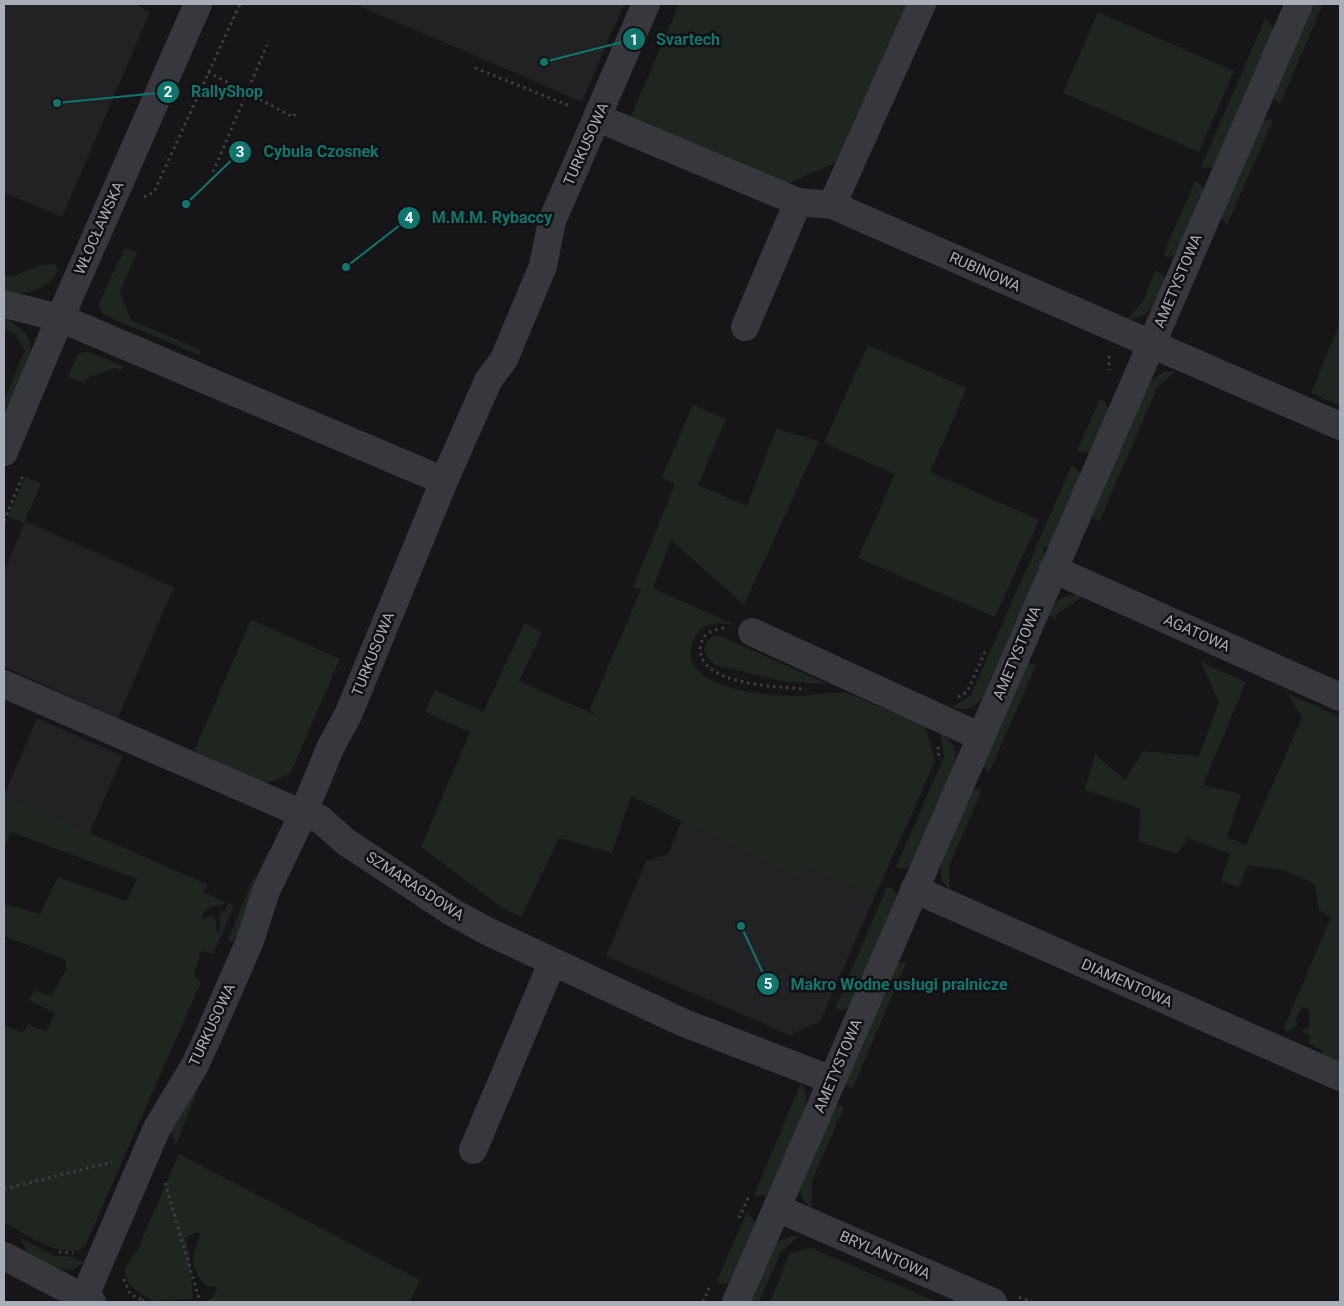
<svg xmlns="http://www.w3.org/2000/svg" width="1344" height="1306" font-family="Roboto,sans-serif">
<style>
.built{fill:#222225}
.green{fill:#1e261f}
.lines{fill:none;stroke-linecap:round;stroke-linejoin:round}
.path{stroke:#3d3f44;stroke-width:3;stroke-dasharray:2.5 4;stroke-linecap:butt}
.minor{stroke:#37383d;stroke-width:28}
.labels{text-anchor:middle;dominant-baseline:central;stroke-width:5;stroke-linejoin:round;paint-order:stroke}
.street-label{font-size:15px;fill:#a8adb8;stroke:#111113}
.leader{fill:none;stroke:#0f766e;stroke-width:2}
.callout-dot{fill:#0f766e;stroke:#111113;stroke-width:2}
.mark-label{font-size:15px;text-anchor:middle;font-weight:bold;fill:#fff}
.callout-label{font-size:16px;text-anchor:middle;font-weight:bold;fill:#0f766e;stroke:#111113;stroke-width:5;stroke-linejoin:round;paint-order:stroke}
</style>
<rect width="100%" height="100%" fill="#161618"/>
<g class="built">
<path d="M4,4H135L150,12L62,217L4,193Z"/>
<path d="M355,4H624L582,102Z"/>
<path d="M25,521L174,587L118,718L4,667V573Z"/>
<path d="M37,718L123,756L86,841L4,806V795Z"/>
<path d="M685,812L875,896L820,1022L790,1035L606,956L646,861L668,854Z"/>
</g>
<g class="green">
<path d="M679,4H908L835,163L785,185L630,119Z"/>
<path d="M1313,4H1323L1280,104L1273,97Z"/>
<path d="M1098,12L1234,71L1199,152L1063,93Z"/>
<path d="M1265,19L1274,28L1213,168L1201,167Z"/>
<path d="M1271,119L1273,120L1227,225L1221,217L1263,121Z"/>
<path d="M1195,181L1200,183L1204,190L1176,255L1168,257L1163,255Z"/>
<path d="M125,248L137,252L120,292L131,320L201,350L199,355L104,315L98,305Z"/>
<path d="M56,264L58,271C44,292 28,295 4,292V274L13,277L40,265Z"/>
<path d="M1155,271L1161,273L1165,279C1156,299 1152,320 1127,319L1143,301Z"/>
<path d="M4,318C11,322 21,327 26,334C41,354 12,403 4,423V401L25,350L15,334L4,330Z"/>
<path d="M1340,323V406L1311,393Z"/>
<path d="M868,345L967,388L930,472L1039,520L995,617L858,558L895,474L824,443Z"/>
<path d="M86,351L123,366L121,370L115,368L87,378L85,383L68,377L77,355Z"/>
<path d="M1176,371L1157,388L1099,522L1091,515L1147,384L1163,372Z"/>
<path d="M1100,399L1105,402L1109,409L1090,453L1077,451Z"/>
<path d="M693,405L726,419L698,485L747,506L776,429L819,441L744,605L671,540L653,588L737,626C720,621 700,621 693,641C675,691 770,696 801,696C815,695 833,691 847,693C854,695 862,699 868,702C887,710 906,718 925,725L935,761L875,896L807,867L802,880L631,796L612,853L559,838L521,917L504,909L421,847L470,732L425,712L435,690L483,712L525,623L542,632L519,681L595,715L590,709L641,590L633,587L675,484L662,477Z"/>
<path d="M1072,465L1081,474L1048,549L1044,547L1043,551L1046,553L984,695C977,707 966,712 952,707L971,695Z"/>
<path d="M25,477L41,483L24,523L8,517Z"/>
<path d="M1070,595L1084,596L1058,613L1055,620L1048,613C1053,604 1059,598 1070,595Z"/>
<path d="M251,620L340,659L290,774L267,783L194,751Z"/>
<path d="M713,636L723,637L827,684L786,682L715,665L710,661L704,649L707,642Z"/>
<path d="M1027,662L1036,665L989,773L982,766Z"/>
<path d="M1201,662L1246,682L1203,785L1241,794L1227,837L1246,845L1302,718L1287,693L1340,717V1066L1326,1063L1322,1051L1309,1043L1310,1035L1302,1031L1309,1027V1009L1303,1007L1295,1019L1297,1023L1294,1029L1287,1032L1284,1028L1331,917L1319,910L1315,884L1286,871L1248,865L1239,887L1221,881L1230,854L1188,838L1177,854L1139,842L1140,808L1085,790L1095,754L1125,780L1143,751L1199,756L1219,702Z"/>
<path d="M940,733C953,741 957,748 955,763L909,867L901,869L896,867L944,757Z"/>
<path d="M979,789L982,790L949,866L950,891L941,879V861L972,790Z"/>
<path d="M4,795L208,885L203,892L225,902L220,906C211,904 202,910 203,919L210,916L216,920L217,933L220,930L219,915L225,911L228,903L234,906L213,954L205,951L199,953L200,958L195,969V977L201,982L85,1246C66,1263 22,1232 4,1222V1025L23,1033L28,1024L46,1032L55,1013L29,1000L35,989L46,995H52L66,969V960L4,936V904L40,914L58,877L127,901L137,879L11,832L4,848Z"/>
<path d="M269,849L272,851L239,938L227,943L251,883L259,871Z"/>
<path d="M887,887L893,889L897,895L849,1008L841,1010L835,1008Z"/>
<path d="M903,962L906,963L852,1090L845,1083L896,964Z"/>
<path d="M201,1082L176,1144L170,1131Z"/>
<path d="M801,1083L806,1094L805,1109L767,1195L759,1196L754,1195Z"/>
<path d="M842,1106L844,1107L812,1181V1209C804,1202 799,1195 801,1184L834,1107Z"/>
<path d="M179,1154L420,1280L410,1302H205L214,1296L217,1290L215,1286H206C190,1270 190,1255 201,1236L197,1232L185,1238L189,1252L193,1298C182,1301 162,1298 155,1302C141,1294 125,1287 125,1268L138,1249Z"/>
<path d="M746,1214L751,1217L755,1223L729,1282L722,1284L717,1281Z"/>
<path d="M791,1236H799L781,1252L759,1302H749L777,1242Z"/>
<path d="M20,1238L55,1256H67L85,1262L72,1270L58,1268L29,1255Z"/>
<path d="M811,1248L937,1302H770L790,1253Z"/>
</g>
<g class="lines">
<g class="path">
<path d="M475,68L570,106"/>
<path d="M208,72L293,117L295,114"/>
<path d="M213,172L267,45"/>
<path d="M144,197L154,192L240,4"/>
<path d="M1109,356V370"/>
<path d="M4,521L24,473"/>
<path d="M724,628C713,630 704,632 701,644C692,685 780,687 806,689"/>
<path d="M958,697L967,692L985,652"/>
<path d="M938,747L939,760"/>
<path d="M165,1183L200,1302"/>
<path d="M4,1189L112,1162"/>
<path d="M739,1218L749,1196"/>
<path d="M59,1252L73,1253"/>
<path d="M124,1279L130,1294L142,1300L141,1302"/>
<path d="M1019,1297L1032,1302"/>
<path d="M142,1300L147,1302"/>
<path d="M703,1302L709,1288"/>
</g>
<g class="minor">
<path d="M598,118L798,202L832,205L1340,426"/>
<path d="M832,205L922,4"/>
<path d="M4,304L60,318L444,481"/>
<path d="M745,327L798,202"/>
<path d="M4,452L60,318L198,4"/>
<path d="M1053,569L1340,697"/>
<path d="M752,632L981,737"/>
<path d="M4,684L303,814L320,819L346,842L452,912L487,931L684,1023L832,1080"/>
<path d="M914,889L1340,1077"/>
<path d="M473,1150L552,963"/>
<path d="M777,1208L993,1302"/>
<path d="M4,1256L92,1302"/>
<path d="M84,1298L157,1128L195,1065L207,1039L250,941L266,891L303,814L331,746L348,715L444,481L488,381L504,359L543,266L552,221L646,4"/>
<path d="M736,1302L1299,4"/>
</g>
</g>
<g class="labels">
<g class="street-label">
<text transform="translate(586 144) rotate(-66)">TURKUSOWA</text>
<text transform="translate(99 228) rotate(-66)">WŁOCŁAWSKA</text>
<text transform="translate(985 272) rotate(24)">RUBINOWA</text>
<text transform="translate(1178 281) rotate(-67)">AMETYSTOWA</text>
<text transform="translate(1197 633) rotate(24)">AGATOWA</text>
<text transform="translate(1017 653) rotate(-67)">AMETYSTOWA</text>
<text transform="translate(373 654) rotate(-68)">TURKUSOWA</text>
<text transform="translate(415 886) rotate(33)">SZMARAGDOWA</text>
<text transform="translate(1127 983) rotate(24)">DIAMENTOWA</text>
<text transform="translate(212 1025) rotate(-65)">TURKUSOWA</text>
<text transform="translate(838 1066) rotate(-67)">AMETYSTOWA</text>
<text transform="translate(885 1255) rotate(24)">BRYLANTOWA</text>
</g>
</g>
<path class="leader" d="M544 62L634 39M57 103L168 92M186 204L240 152M346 267L409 218M741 926L768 984"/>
<g class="callout-dot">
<circle cx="544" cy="62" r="5"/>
<circle cx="57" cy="103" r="5"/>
<circle cx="186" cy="204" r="5"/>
<circle cx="346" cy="267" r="5"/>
<circle cx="741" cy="926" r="5"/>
<circle cx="634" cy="39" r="12"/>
<circle cx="168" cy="92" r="12"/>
<circle cx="240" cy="152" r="12"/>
<circle cx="409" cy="218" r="12"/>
<circle cx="768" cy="984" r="12"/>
</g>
<g class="mark-label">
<text x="634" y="45">1</text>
<text x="168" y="97">2</text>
<text x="240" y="157">3</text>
<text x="409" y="223">4</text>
<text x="768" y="989">5</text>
</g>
<g class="callout-label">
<text x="688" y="45">Svartech</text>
<text x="227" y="97">RallyShop</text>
<text x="321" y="157">Cybula Czosnek</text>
<text x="492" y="223">M.M.M. Rybaccy</text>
<text x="899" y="990">Makro Wodne usługi pralnicze</text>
</g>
<rect width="1344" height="1306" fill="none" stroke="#a8adb8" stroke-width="10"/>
</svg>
